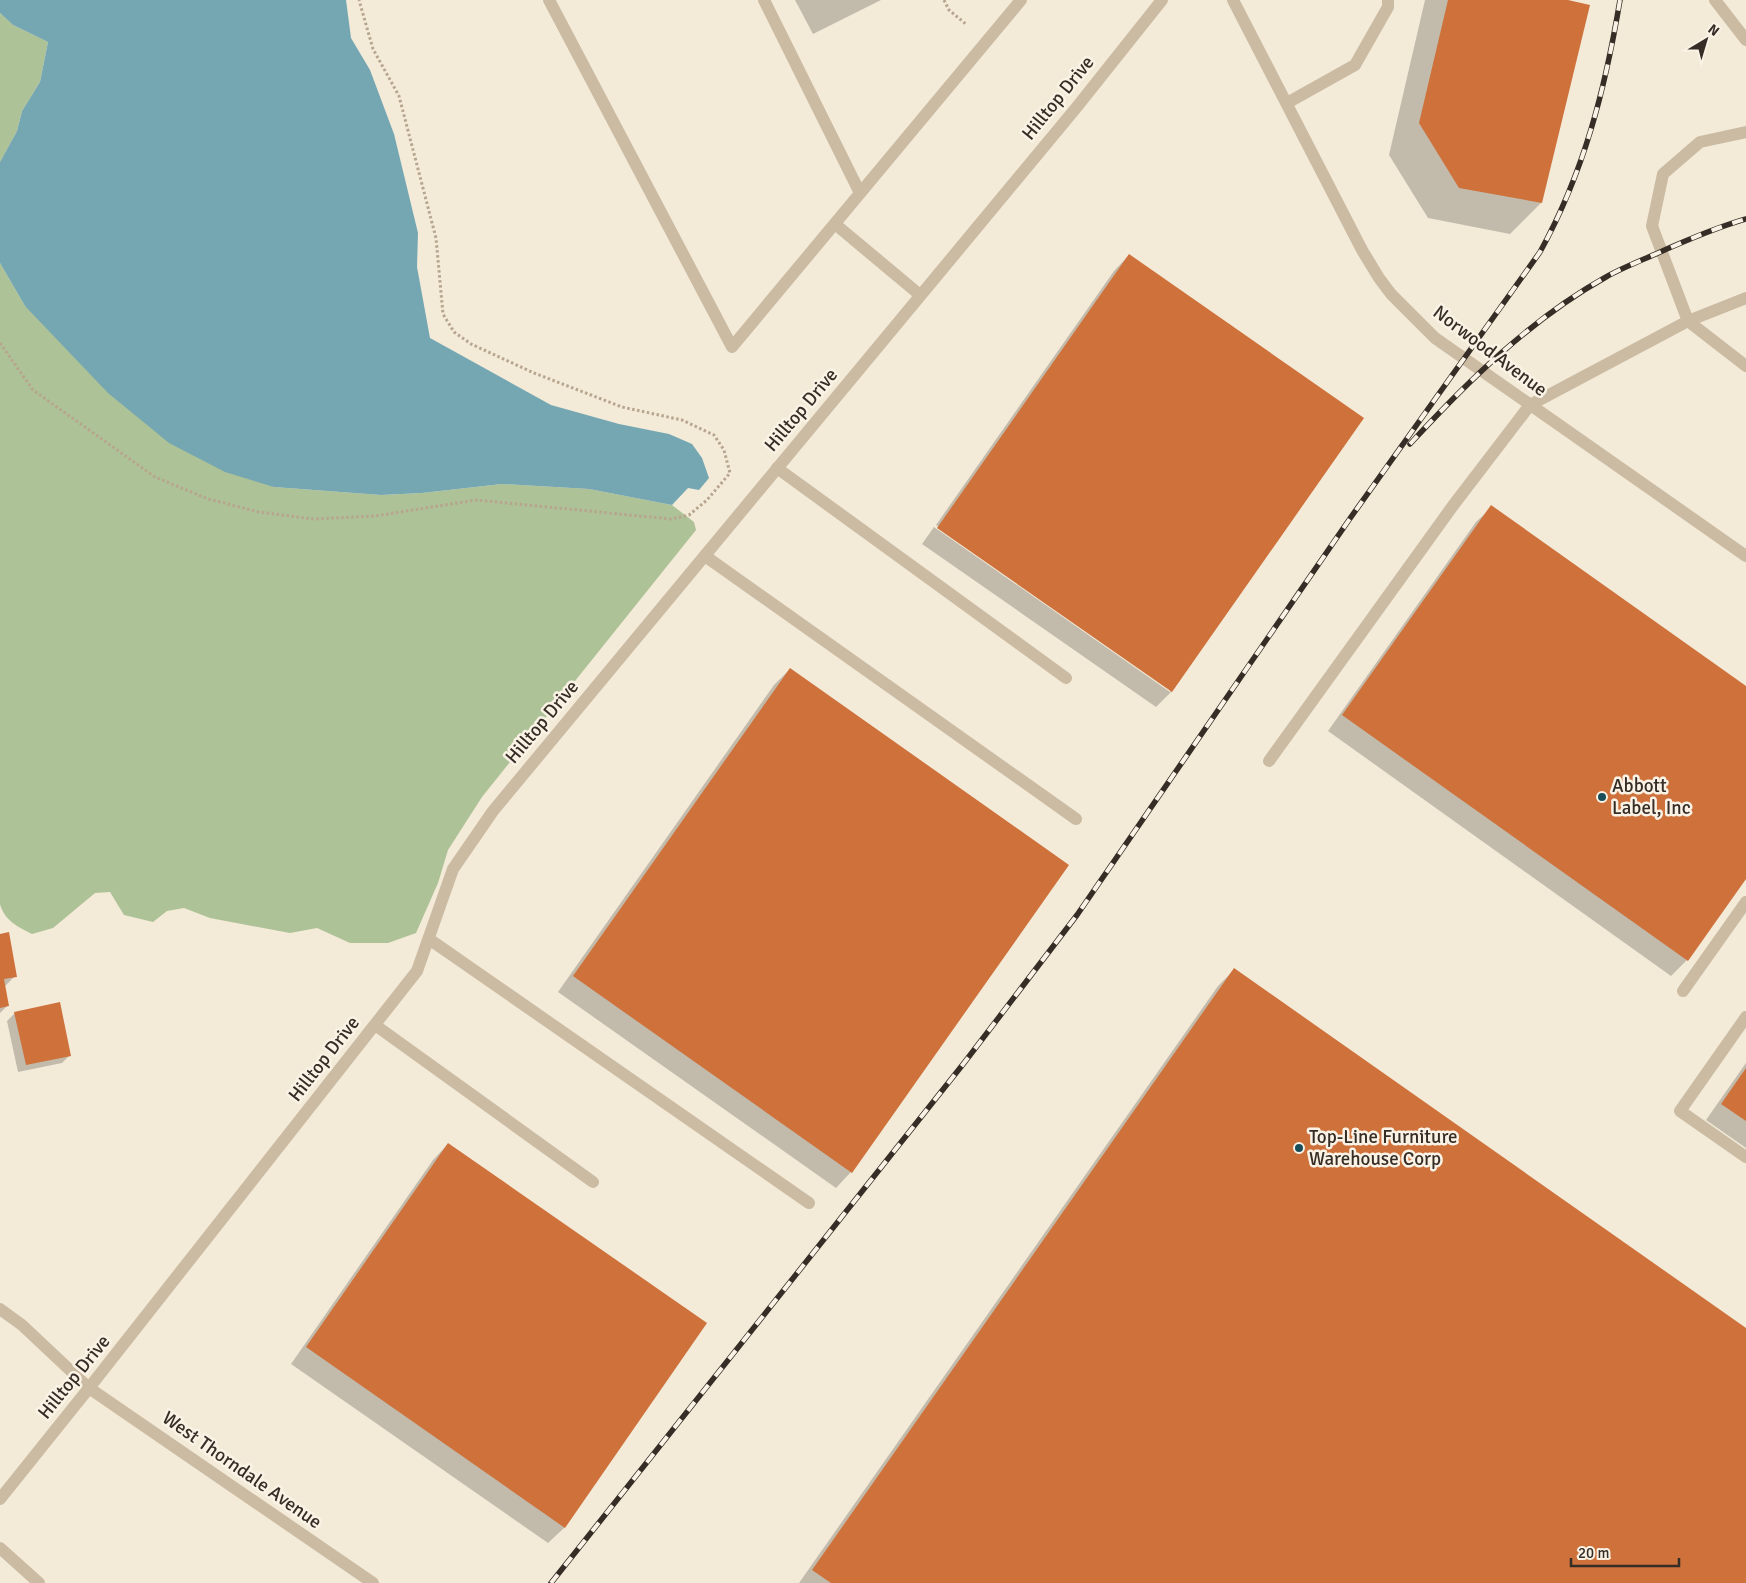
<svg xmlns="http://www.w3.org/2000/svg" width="1746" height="1583" font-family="Signika,sans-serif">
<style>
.green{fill:#aec297}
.water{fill:#75a7b2}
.shadow{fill:#0003}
.building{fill:#ce713b}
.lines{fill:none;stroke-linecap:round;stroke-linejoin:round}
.path{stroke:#b7a58e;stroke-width:3;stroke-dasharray:2.5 2.5;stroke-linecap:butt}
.lane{stroke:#cbbba3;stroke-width:12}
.street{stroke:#cbbba3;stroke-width:12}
.rail-casing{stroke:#362d26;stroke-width:5.5}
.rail{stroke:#faf3e5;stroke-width:4;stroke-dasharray:11;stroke-linecap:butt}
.poi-dot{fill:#194d5a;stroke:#faf3e5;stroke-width:2}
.labels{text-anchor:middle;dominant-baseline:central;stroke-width:5;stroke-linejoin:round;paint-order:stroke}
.street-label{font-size:19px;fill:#362d26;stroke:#faf3e5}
.poi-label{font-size:19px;fill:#362d26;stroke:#faf3e5;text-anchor:start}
</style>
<rect width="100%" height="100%" fill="#f3ead8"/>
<g class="green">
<path d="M0,13L13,25L48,42L40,82L22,111L17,131L0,162Z"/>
<path d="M0,263L25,306L274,487L381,495L422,493L502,484L589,489L672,505L694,522L696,530L482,797L448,850L438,883L416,933L388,943H350L317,928L290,933L210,918L184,908L167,911L153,922L124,915L110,892L95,893L53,928L32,934C18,927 4,920 0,904Z"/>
</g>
<path class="water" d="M0,0H346L351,38L370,70L394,134L418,233L417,267L430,338L551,405L619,424L669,434L692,444L702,458L709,478L699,490L688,488L672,505L589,489L502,484L422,493L381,495L274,487L225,472L169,443L108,393L25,306L0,263V162L17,131L22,111L40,82L48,42L13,25L0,13Z"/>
<g class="shadow">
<path d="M795,0H881L813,34Z"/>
<path d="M1425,0H1562L1541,203L1510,234L1428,218L1389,155Z"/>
<path d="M1129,255L1362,419L1171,692L1156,707L922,544L934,527L1170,692V689L936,525L1114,271Z"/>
<path d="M1492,507L1746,688V877L1687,960L1671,976L1328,731L1476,522Z"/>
<path d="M790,669L851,1172L836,1188L558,992L774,685Z"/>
<path d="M0,935L15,976L4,987L7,1006L0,1013Z"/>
<path d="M1234,970L1746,1330V1583H799L1218,986Z"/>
<path d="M15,1013L70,1055L62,1063L18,1072L7,1021Z"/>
<path d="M1746,1063V1148L1706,1120Z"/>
<path d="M448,1144L706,1323L564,1528L548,1543L291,1364L433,1160Z"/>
</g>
<g class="building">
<path d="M1448,0H1568L1590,5L1542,203L1459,188L1419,123Z"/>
<path d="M1129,254L1364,418L1172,692L937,528Z"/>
<path d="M1491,505L1746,686V879L1688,961L1342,715Z"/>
<path d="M790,668L1069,865L852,1173L573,976Z"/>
<path d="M9,932L17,977L4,979L9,1006L0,1008V934Z"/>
<path d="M1234,968L1746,1328V1583H831L812,1570Z"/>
<path d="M60,1002L71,1056L26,1065L14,1012Z"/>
<path d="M1746,1068V1121L1721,1104Z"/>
<path d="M448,1143L707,1323L565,1528L306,1347Z"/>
</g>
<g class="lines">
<g class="path">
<path d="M944,0L949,10L967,25"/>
<path d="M0,343L33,390L155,477L208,499L259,512L313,519L375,516L476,500L671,519L689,515L707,500L730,473L724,450L714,435L682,420L622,407L534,373L471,344L454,332L443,314L436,238L399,96L373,49L359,0"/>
</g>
<g class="lane">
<path d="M549,0L732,347L1021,0"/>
<path d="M764,0L860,193"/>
<path d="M1715,0L1746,40"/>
<path d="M1287,103L1355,65L1388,7V0"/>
<path d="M1746,132L1700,142L1663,174L1652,226L1688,321L1746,366"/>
<path d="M835,224L920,295"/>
<path d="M777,468L1066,678"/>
<path d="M705,556L1076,819"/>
<path d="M1269,761L1452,507L1530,405L1688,321L1746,298"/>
<path d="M429,939L809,1203"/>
<path d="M1683,991L1746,902"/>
<path d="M1746,1017L1680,1111L1746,1157"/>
<path d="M375,1025L593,1182"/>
<path d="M0,1548L39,1583"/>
</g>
<g class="street">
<path d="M1233,0L1362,250L1379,278L1391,294L1435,338L1746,556"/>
<path d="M0,1309L22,1325L89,1388L373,1583"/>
<path d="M0,1499L89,1388L417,971L453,869L493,811L1076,108L1162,0"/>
</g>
<defs>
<g id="rail">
<path d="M1410,444C1468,381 1531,319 1606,277C1622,268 1640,261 1658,253C1687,240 1715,228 1746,219"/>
<path d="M551,1583L964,1063L1077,915L1351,517L1540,252C1584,172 1605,90 1620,0"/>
</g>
</defs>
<use href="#rail" class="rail-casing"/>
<use href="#rail" class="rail"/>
</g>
<g class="poi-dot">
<circle cx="1602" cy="797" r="5"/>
<circle cx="1299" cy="1148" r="5"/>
</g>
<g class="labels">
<g class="street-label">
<text transform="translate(1058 98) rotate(-51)">Hilltop Drive</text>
<text transform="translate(1490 351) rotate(37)">Norwood Avenue</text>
<text transform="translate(801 410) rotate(-50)">Hilltop Drive</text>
<text transform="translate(542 722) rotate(-50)">Hilltop Drive</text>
<text transform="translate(324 1059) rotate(-52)">Hilltop Drive</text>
<text transform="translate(74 1377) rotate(-51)">Hilltop Drive</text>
<text transform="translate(242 1470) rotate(35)">West Thorndale Avenue</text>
</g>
<g class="poi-label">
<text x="1612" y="786">Abbott<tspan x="1612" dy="22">Label, Inc</tspan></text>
<text x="1309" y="1137">Top-Line Furniture<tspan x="1309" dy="22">Warehouse Corp</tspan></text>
</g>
</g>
<g transform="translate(1706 40) rotate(38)" stroke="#faf3e5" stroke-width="4" paint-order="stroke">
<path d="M0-4L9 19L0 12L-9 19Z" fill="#362d26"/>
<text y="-8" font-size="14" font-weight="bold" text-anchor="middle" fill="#362d26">N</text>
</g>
<path d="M1571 1558v8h108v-8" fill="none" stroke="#362d26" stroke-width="2.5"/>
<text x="1578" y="1558" font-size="15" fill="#362d26" stroke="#faf3e5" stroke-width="4" paint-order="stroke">20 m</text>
</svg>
